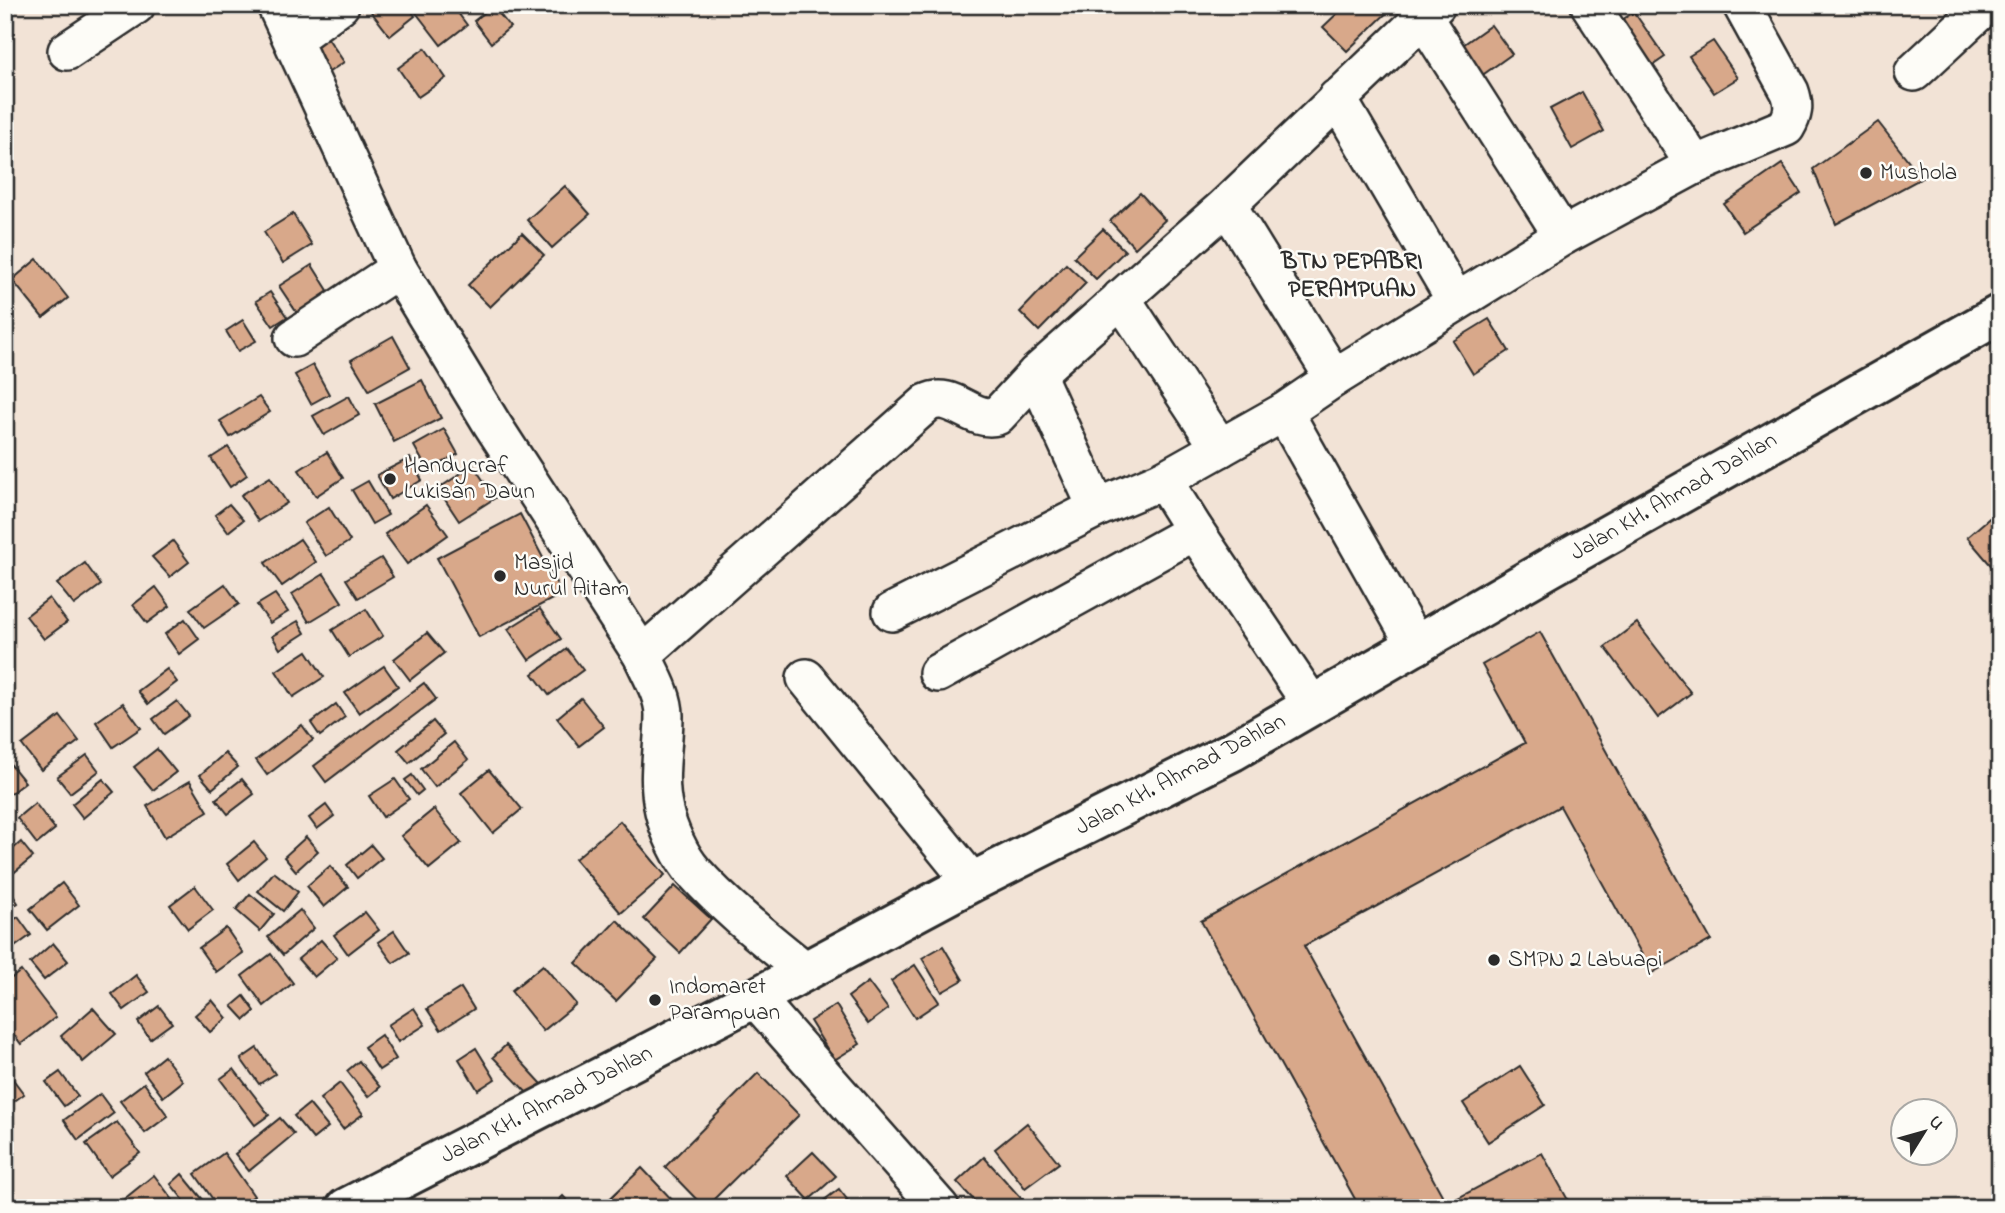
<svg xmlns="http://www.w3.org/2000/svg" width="2005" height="1213" font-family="'Indie Flower',sans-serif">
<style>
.building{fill:#d8a88a;stroke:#2b2b2b;stroke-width:2}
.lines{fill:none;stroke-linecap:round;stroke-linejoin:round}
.street-casing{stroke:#2b2b2b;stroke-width:42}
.secondary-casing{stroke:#2b2b2b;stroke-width:44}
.street{stroke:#fdfcf7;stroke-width:37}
.secondary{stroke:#fdfcf7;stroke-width:38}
.poi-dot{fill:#2b2b2b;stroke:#fdfcf7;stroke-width:2.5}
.labels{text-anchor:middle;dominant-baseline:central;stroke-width:5;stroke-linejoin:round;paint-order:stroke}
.poi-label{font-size:23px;fill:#2b2b2b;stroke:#fdfcf7;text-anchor:start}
.street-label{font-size:23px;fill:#2b2b2b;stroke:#fdfcf7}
.neighbourhood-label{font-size:24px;font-weight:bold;fill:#2b2b2b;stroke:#fdfcf7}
</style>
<rect width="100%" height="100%" fill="#f2e3d6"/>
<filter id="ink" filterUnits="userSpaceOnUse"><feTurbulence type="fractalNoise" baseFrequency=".0143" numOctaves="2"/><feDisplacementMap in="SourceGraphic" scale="14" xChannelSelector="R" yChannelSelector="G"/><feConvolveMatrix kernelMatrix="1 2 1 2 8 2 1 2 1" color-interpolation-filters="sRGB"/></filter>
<g filter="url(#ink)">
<g class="building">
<path d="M366,5H407L415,16L390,36Z"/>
<path d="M420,5H452L467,25L441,45L414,10Z"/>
<path d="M1346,5H1395L1347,51L1323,27Z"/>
<path d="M493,6L510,27L491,43L474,21Z"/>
<path d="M1634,12L1665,57L1643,72L1611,27Z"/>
<path d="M1491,25L1512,54L1474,81L1453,52Z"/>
<path d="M327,37L344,62L326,74L310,49Z"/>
<path d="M1713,41L1738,78L1714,93L1689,56Z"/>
<path d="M425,48L446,78L418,97L398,68Z"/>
<path d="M1582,92L1604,131L1572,149L1550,109Z"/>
<path d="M1878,122L1922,178L1836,224L1813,169Z"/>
<path d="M1782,164L1801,193L1743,232L1724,204Z"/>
<path d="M565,186L590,214L552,248L527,220Z"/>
<path d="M1140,193L1165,220L1135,248L1110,221Z"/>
<path d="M293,214L312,245L283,263L264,232Z"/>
<path d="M1103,229L1125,251L1096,279L1074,257Z"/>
<path d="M522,233L544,255L490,307L468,285Z"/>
<path d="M37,259L68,298L43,318L12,280Z"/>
<path d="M1066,264L1086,283L1039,331L1020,312Z"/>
<path d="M312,265L329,292L297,313L279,286Z"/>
<path d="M270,292L287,317L273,326L256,301Z"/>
<path d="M1489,319L1509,351L1473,374L1453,341Z"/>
<path d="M243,320L256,341L238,351L226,331Z"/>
<path d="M393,336L410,367L369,390L351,360Z"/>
<path d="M313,365L329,394L311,404L295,375Z"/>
<path d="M422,380L441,418L394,442L375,404Z"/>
<path d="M349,396L359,415L324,435L313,416Z"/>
<path d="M259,397L270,412L230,437L220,421Z"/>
<path d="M444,429L458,454L428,471L414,446Z"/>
<path d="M228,447L247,475L230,487L211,458Z"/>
<path d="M327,452L343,478L316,496L299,470Z"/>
<path d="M410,458L422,480L390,499L377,475Z"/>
<path d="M473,465L495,498L459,521L438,489Z"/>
<path d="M270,477L287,503L258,521L241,495Z"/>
<path d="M368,481L388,515L372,524L352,490Z"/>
<path d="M229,504L243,520L228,532L215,515Z"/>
<path d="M426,505L448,535L407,564L385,534Z"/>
<path d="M329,507L350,541L326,556L304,523Z"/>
<path d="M2000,509V576L1967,537Z"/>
<path d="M520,514L562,594L479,637L437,558Z"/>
<path d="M300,539L316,562L282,586L265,563Z"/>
<path d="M173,541L189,562L170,577L152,557Z"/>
<path d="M381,558L393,577L358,598L346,579Z"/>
<path d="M85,563L101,585L74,605L57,584Z"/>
<path d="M324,574L342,602L309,622L292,594Z"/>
<path d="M225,584L239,604L204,628L190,609Z"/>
<path d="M156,587L170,606L147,623L133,605Z"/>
<path d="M275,594L288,612L270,623L257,605Z"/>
<path d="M49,598L67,622L44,639L26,616Z"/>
<path d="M366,609L383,636L349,657L332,630Z"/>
<path d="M540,609L561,639L529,660L508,629Z"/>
<path d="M185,619L199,639L179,654L165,634Z"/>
<path d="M298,621L305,633L280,649L272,636Z"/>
<path d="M1637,623L1691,693L1658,718L1605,647Z"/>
<path d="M1540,632L1711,940L1652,973L1560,806L1304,946L1447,1204L1542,1153L1568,1200L1554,1208H1360L1201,921L1525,743L1482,665Z"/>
<path d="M427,633L444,653L410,680L394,659Z"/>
<path d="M567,649L583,670L549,695L533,674Z"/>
<path d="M307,651L324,677L293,697L276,671Z"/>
<path d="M384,666L398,686L359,713L345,693Z"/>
<path d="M167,669L177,682L148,704L138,691Z"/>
<path d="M424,683L436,699L326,782L314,766Z"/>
<path d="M581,698L604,727L579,746L557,718Z"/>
<path d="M177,701L189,716L164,734L153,719Z"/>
<path d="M123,703L141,728L113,747L96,722Z"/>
<path d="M336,704L345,717L320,736L311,723Z"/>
<path d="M60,716L79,741L41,770L22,745Z"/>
<path d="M433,721L444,734L409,763L398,750Z"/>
<path d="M302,725L313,740L267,775L256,760Z"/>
<path d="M454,742L468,760L435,787L421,769Z"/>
<path d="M157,749L176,772L153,790L134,767Z"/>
<path d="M225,753L238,767L212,789L200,775Z"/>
<path d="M87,755L99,771L70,793L57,777Z"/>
<path d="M7,760L25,782L5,798V761Z"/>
<path d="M489,770L522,809L493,833L461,793Z"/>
<path d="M412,775L423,790L417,795L405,780Z"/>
<path d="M103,779L114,792L83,818L72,804Z"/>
<path d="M242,779L254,794L228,814L216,799Z"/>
<path d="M395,779L409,799L383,817L369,796Z"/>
<path d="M190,781L208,811L165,837L147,806Z"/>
<path d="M35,803L55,829L37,844L17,818Z"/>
<path d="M326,805L334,816L317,829L309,818Z"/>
<path d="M434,809L461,843L429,869L401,836Z"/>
<path d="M620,821L665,875L621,913L575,859Z"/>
<path d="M306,837L318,851L296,871L284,857Z"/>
<path d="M21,842L33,857L11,875L5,868V856Z"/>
<path d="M254,842L266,857L239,880L227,864Z"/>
<path d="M371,845L382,858L357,878L347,865Z"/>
<path d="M330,866L348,887L324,907L307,886Z"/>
<path d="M274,872L298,892L283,911L258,891Z"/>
<path d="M5,883L18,903L5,912Z"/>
<path d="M62,883L79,905L47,930L30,909Z"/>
<path d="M195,886L213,910L188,929L170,905Z"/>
<path d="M675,886L711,919L680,953L644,919Z"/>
<path d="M250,894L274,914L260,931L236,910Z"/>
<path d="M300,910L314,928L283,955L268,937Z"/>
<path d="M365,912L379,930L348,954L334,935Z"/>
<path d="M18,917L31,935L5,954V926Z"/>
<path d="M617,920L657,959L616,1001L576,963Z"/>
<path d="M226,928L243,953L216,972L199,948Z"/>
<path d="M394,931L409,953L393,963L378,942Z"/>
<path d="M321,940L337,958L314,977L298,959Z"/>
<path d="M53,943L68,961L44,980L30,963Z"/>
<path d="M943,946L963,980L942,992L922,958Z"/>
<path d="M271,954L293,983L264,1006L242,976Z"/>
<path d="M543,965L576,1004L543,1031L511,991Z"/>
<path d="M915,965L939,1002L915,1018L891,981Z"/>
<path d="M21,971L56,1017L21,1044L5,1023V983Z"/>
<path d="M136,975L149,992L124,1010L112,994Z"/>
<path d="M868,982L888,1009L868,1024L848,997Z"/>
<path d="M461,988L474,1009L441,1030L427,1009Z"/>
<path d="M244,996L255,1011L245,1020L232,1006Z"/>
<path d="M212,1000L227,1018L210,1032L195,1015Z"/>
<path d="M836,1005L860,1044L834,1060L810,1021Z"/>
<path d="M159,1006L172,1023L150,1039L138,1022Z"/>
<path d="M93,1008L116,1034L83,1062L61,1036Z"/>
<path d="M414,1008L425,1025L398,1042L388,1025Z"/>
<path d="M381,1035L396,1059L379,1070L364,1047Z"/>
<path d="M506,1045L542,1084L530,1096L493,1057Z"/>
<path d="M257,1048L275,1074L259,1084L241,1059Z"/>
<path d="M476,1048L495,1079L478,1090L459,1059Z"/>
<path d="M164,1056L183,1081L163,1097L144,1072Z"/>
<path d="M359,1061L380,1087L368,1097L347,1071Z"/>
<path d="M1520,1066L1545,1105L1488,1142L1463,1103Z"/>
<path d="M234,1069L269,1115L255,1125L220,1079Z"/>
<path d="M60,1072L78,1096L64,1106L46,1082Z"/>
<path d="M758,1073L799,1115L705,1208L665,1167Z"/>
<path d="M9,1074L24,1094L5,1108V1077Z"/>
<path d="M144,1083L168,1116L145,1133L120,1101Z"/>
<path d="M340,1083L363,1114L343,1129L320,1099Z"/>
<path d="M100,1094L114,1113L78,1140L64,1120Z"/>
<path d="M309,1104L328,1127L313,1139L294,1116Z"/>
<path d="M280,1118L294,1134L249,1171L235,1154Z"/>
<path d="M117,1122L140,1153L109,1176L86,1144Z"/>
<path d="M1027,1123L1059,1163L1025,1188L995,1149Z"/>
<path d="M813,1152L836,1176L809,1200L787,1176Z"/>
<path d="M224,1153L254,1196L237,1208H219L195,1174Z"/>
<path d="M984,1157L1029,1207L1028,1208H981L957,1182Z"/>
<path d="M642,1168L676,1204L672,1208H600Z"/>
<path d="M182,1174L209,1207L208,1208H190L171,1184Z"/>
<path d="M154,1175L179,1208H129L123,1200Z"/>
<path d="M839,1189L853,1207L816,1208L815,1207Z"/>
<path d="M563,1196L574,1208H551Z"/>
</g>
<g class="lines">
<defs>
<g id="street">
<path d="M276,5L398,269L492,424L642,655C650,673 664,695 664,715C664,748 656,777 664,811C668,829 681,858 694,872C727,909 767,940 805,971"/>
<path d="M1590,5L1695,165"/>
<path d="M1423,17L1563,236"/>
<path d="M293,39L340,5"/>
<path d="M67,51L136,5"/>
<path d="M1914,72L1986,5"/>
<path d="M1337,98L1456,301"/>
<path d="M1227,205L1334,378"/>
<path d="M1121,298L1220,448"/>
<path d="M294,338L398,269"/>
<path d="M1036,374L1097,508"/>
<path d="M1284,412L1416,646"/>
<path d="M892,612L1097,508L1163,480"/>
<path d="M642,655L927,403C952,390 972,423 997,416L1036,374L1227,205L1436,5"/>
<path d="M938,673L1195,531"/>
<path d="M806,678L972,882"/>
<path d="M1312,705L1195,531L1163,480L1284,412L1334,378L1563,236L1695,165L1786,127C1793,115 1795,106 1790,92L1742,5"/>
<path d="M755,998L940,1208"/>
</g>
<path id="secondary" d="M346,1208L755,998L972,882L1233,751L1549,568L2000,314"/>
</defs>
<use href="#street" class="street-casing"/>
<use href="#secondary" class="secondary-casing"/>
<use href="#street" class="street"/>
<use href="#secondary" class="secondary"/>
</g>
</g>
<g class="poi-dot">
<circle cx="1866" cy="173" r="7"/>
<circle cx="390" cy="479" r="7"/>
<circle cx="500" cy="576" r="7"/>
<circle cx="1494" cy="960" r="7"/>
<circle cx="655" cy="1000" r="7"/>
</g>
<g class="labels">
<g class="poi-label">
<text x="1880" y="173">Mushola</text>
<text x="404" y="466">Handycraf<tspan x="404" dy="26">Lukisan Daun</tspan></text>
<text x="514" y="563">Masjid<tspan x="514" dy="26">Nurul Aitam</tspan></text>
<text x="1508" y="960">SMPN 2 Labuapi</text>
<text x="669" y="987">Indomaret<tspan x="669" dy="26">Parampuan</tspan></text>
</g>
<g class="street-label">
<text transform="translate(1674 497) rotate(-30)">Jalan KH. Ahmad Dahlan</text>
<text transform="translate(1181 775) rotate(-28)">Jalan KH. Ahmad Dahlan</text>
<text transform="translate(547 1105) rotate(-27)">Jalan KH. Ahmad Dahlan</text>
</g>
<g class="neighbourhood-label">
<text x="1352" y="262">BTN PEPABRI<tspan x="1352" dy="28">PERAMPUAN</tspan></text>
</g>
</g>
<rect width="2005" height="1213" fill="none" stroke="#fdfcf7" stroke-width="28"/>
<rect x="14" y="14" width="1977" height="1185" fill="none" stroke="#2b2b2b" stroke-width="2.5" filter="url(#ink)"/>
<g transform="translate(1924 1132) rotate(53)"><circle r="33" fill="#fdfcf7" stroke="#a9a8a5" stroke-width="2"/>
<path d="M0-5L12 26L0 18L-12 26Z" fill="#2b2b2b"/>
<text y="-10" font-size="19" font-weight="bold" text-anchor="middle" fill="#2b2b2b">U</text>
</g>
</svg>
